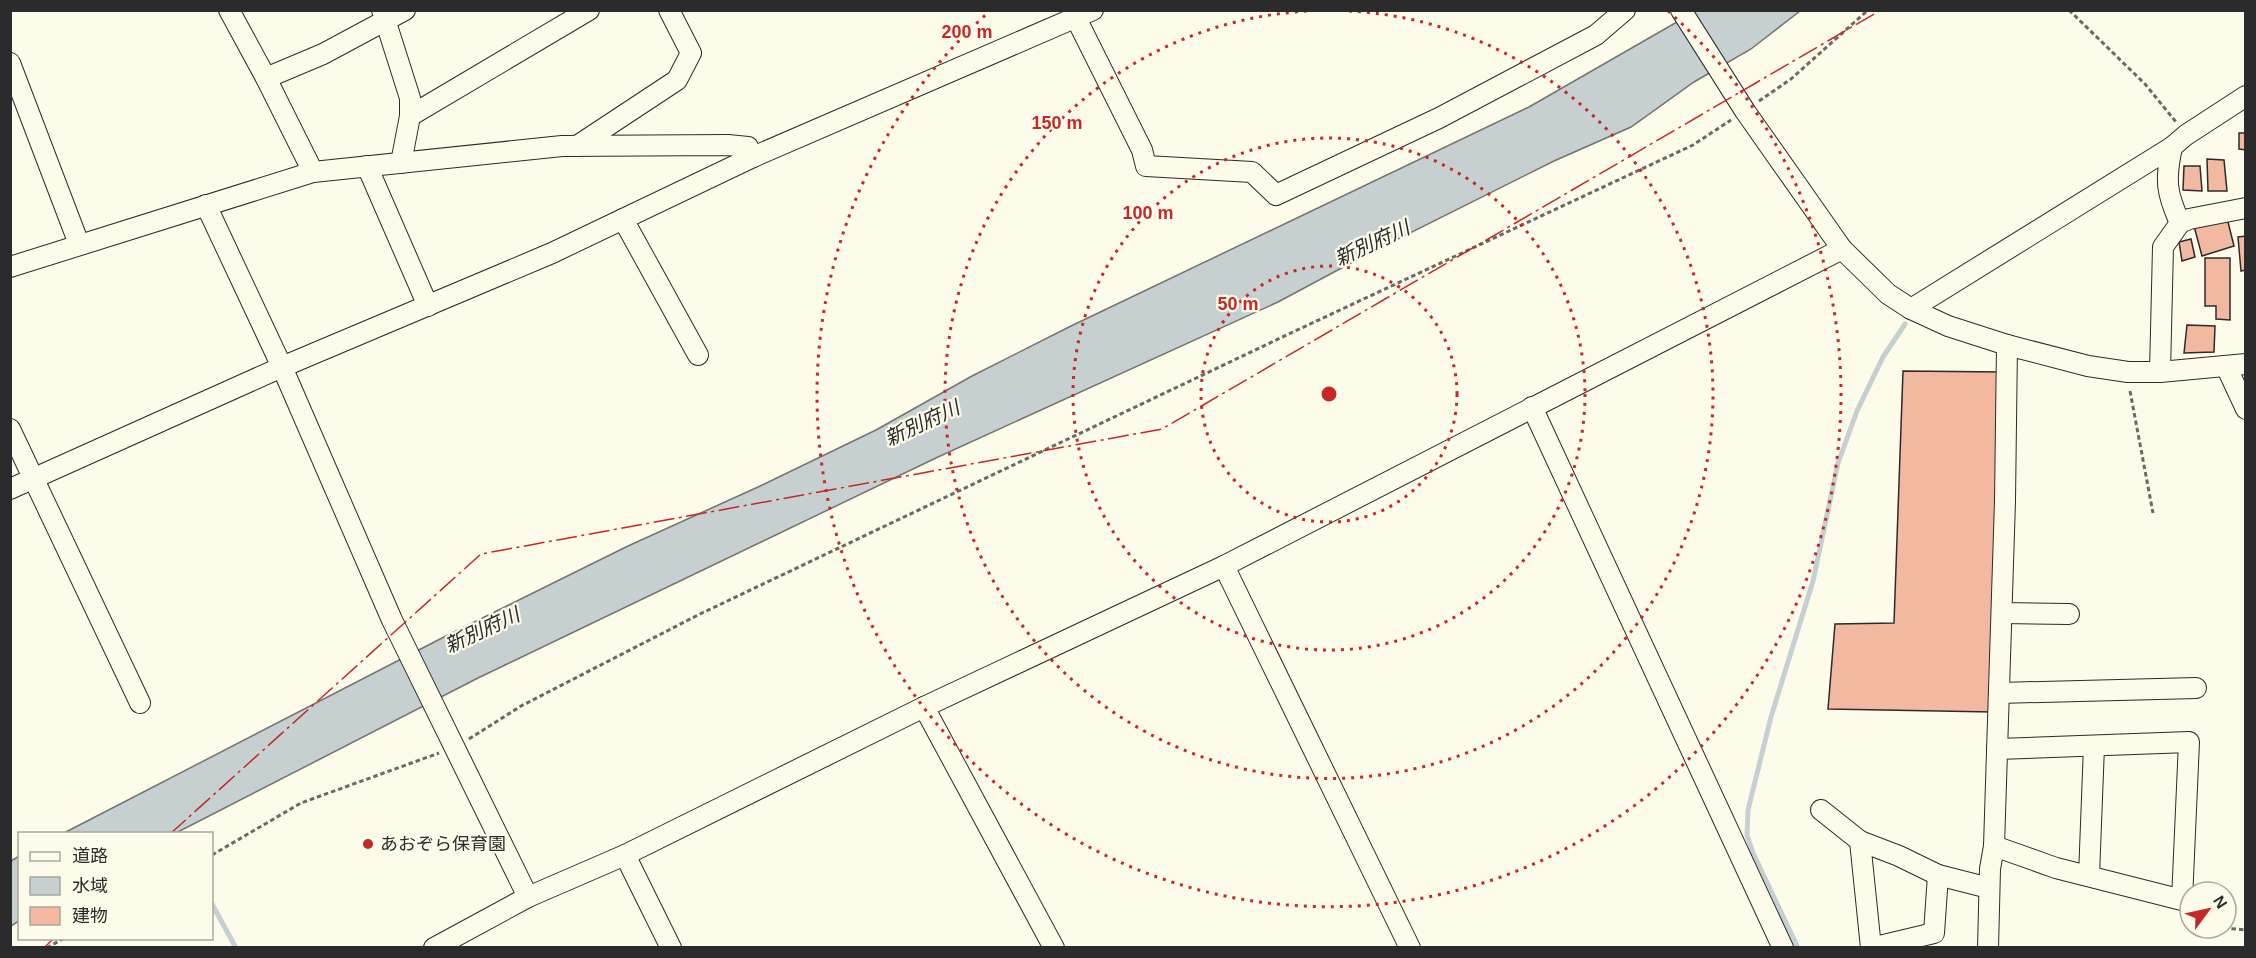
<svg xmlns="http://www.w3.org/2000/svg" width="2256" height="958" font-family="Helvetica,'Noto Sans JP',sans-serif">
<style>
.water{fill:#c7d0d0;stroke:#74746e;stroke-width:1.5}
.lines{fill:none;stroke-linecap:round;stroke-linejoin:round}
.stream{stroke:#c7d0d0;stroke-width:5}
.building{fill:#f2b8a0;stroke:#2b2b2b;stroke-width:1.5}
.minor-casing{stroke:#2b2b2b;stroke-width:22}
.path{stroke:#6a6964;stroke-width:3;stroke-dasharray:4.5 3;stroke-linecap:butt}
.minor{stroke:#fdfbea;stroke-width:20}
.power{stroke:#c62828;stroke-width:1.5;stroke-dasharray:21 4.5 3 4.5;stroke-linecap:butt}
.ring{fill:none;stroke:#c62828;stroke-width:3;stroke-dasharray:3 6}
.poi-dot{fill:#c62828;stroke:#fdfbea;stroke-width:2}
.labels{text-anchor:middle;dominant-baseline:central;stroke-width:4.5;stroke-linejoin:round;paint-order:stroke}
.poi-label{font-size:18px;fill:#2b2b2b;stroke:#fdfbea;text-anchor:start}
.water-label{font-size:20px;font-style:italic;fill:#2b2b2b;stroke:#fdfbea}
.centre{fill:#c62828;stroke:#fdfbea;stroke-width:3}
.ring-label{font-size:18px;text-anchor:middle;font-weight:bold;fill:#c62828;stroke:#fdfbea;stroke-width:4.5;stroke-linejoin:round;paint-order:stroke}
</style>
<rect width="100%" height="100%" fill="#fdfbea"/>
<g class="water">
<path d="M1696,11H1800L1751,49L1694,82L1631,127L1554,161L1364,256L1278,302L938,457L478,678L176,833L62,834L442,638L628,546L758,487L876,430L972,376L1071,326L1529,107Z"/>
<path d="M19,856V921L11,926V861Z"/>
</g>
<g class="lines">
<g class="stream">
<path d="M212,904L236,948"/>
<path d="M1798,948L1753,853L1747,835L1748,810L1771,717L1813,581L1838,463L1857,411L1883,357L1905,324"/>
</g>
</g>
<g class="building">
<path d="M2239,133H2246V150L2239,149Z"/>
<path d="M2207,159L2224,160L2227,191H2208Z"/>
<path d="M2184,166H2200L2202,191L2183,190Z"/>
<path d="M2227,218L2234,246L2202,256L2194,226Z"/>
<path d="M2246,236V270L2241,271L2238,237Z"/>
<path d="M2191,239L2195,257L2182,261L2179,242Z"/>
<path d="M2205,258H2230V320L2216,319V306H2205Z"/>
<path d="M2187,325L2215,326L2214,352L2184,353Z"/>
<path d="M1903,371L2003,372L1993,712L1828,709L1835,624L1894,623Z"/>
</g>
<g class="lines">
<defs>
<g id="minor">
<path d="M229,10L266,78L313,172"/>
<path d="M382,10L410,98V116L401,163"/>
<path d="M1681,10L1745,111L1842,249L1888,294L1911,309L1948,326L2007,345L2088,366L2128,372H2160L2246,364"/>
<path d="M1076,18L1142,150L1146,166L1252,172L1276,195L1439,118L1596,35L1625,10"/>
<path d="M10,63L79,244"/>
<path d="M266,78L323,54L405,10"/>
<path d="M410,116L589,10"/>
<path d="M577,146L677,80L691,53L669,10"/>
<path d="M2172,147C2165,180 2166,192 2180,223"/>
<path d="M367,166L428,306"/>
<path d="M206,205L282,367L392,620L528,897"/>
<path d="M623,219L698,355"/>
<path d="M10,267L313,172L562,146L728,145L748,147L753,157"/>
<path d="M1911,309L2172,147L2186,135L2246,96"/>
<path d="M2226,366L2246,409"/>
<path d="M2160,372L2163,247L2180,223L2189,219L2246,208"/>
<path d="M1532,407L1783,948"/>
<path d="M10,429L140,703"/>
<path d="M10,489L282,367L552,253L753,157L1093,10"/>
<path d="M1224,566L1410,948"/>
<path d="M2002,613L2069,614"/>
<path d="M1999,693L2196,688"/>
<path d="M924,707L1054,948"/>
<path d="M1821,810L1860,841"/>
<path d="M1994,846L2056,868L2182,900L2189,742L1997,749"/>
<path d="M625,855L671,948"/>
<path d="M2089,876L2094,746"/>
<path d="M434,948L528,897L625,855L924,707L1224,566L1842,249"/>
<path d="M1871,948L1860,841L1899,856L1938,875L1989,888"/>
<path d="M1871,948L1934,933L1938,875"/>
<path d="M1988,948L1990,869L1994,846L2005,501L2007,345"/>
</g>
</defs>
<use href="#minor" class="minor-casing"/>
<g class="path">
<path d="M2069,10L2145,84L2176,122"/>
<path d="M1759,101L1791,79L1868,10"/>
<path d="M2130,391L2153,513"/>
<path d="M469,739L521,706L700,614L1293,332L1693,145L1731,120"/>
<path d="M212,855L301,803L439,753"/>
<path d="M2224,928L2246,930"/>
<path d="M47,948L64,938"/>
</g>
<use href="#minor" class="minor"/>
<g class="power">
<path d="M170,834L481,554L1162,429L1881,10"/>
<path d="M44,948L54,938"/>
</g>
</g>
<g class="ring">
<circle cx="1329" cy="394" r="128"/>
<circle cx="1329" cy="394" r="256"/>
<path d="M1349 11A384 384 0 1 1 1309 11"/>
<path d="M1668 11A512 512 0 1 1 990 11"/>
</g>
<circle class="poi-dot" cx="368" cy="844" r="6"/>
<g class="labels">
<g class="poi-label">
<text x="380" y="844">あおぞら保育園</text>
</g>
<g class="water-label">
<text transform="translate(1372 243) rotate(-25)">新別府川</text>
<text transform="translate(922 423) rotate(-25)">新別府川</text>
<text transform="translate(482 630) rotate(-25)">新別府川</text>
</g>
</g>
<circle cx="1329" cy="394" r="9" class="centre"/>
<g class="ring-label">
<text x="967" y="38">200 m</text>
<text x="1057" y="129">150 m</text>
<text x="1148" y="219">100 m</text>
<text x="1238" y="310">50 m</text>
</g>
<rect width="2256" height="958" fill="none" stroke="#2b2b2b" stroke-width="24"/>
<rect x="18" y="832" width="195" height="108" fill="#fdfbea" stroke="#a9a89e" stroke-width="1.5"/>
<rect x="30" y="852" width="30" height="9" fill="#fdfbea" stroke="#a9a89e" stroke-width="1.5"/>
<text x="72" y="862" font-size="18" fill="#2b2b2b">道路</text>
<rect x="30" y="877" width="30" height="18" fill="#c7d0d0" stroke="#a9a89e" stroke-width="1.5"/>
<text x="72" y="892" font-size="18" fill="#2b2b2b">水域</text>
<rect x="30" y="907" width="30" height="18" fill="#f2b8a0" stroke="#a9a89e" stroke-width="1.5"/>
<text x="72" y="922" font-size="18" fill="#2b2b2b">建物</text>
<g transform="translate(2208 910) rotate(57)"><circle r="28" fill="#fdfbea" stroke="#a9a89e" stroke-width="1.5"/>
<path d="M0-4.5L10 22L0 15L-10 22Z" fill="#c62828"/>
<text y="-9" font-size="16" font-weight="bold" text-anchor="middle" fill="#2b2b2b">N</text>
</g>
</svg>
